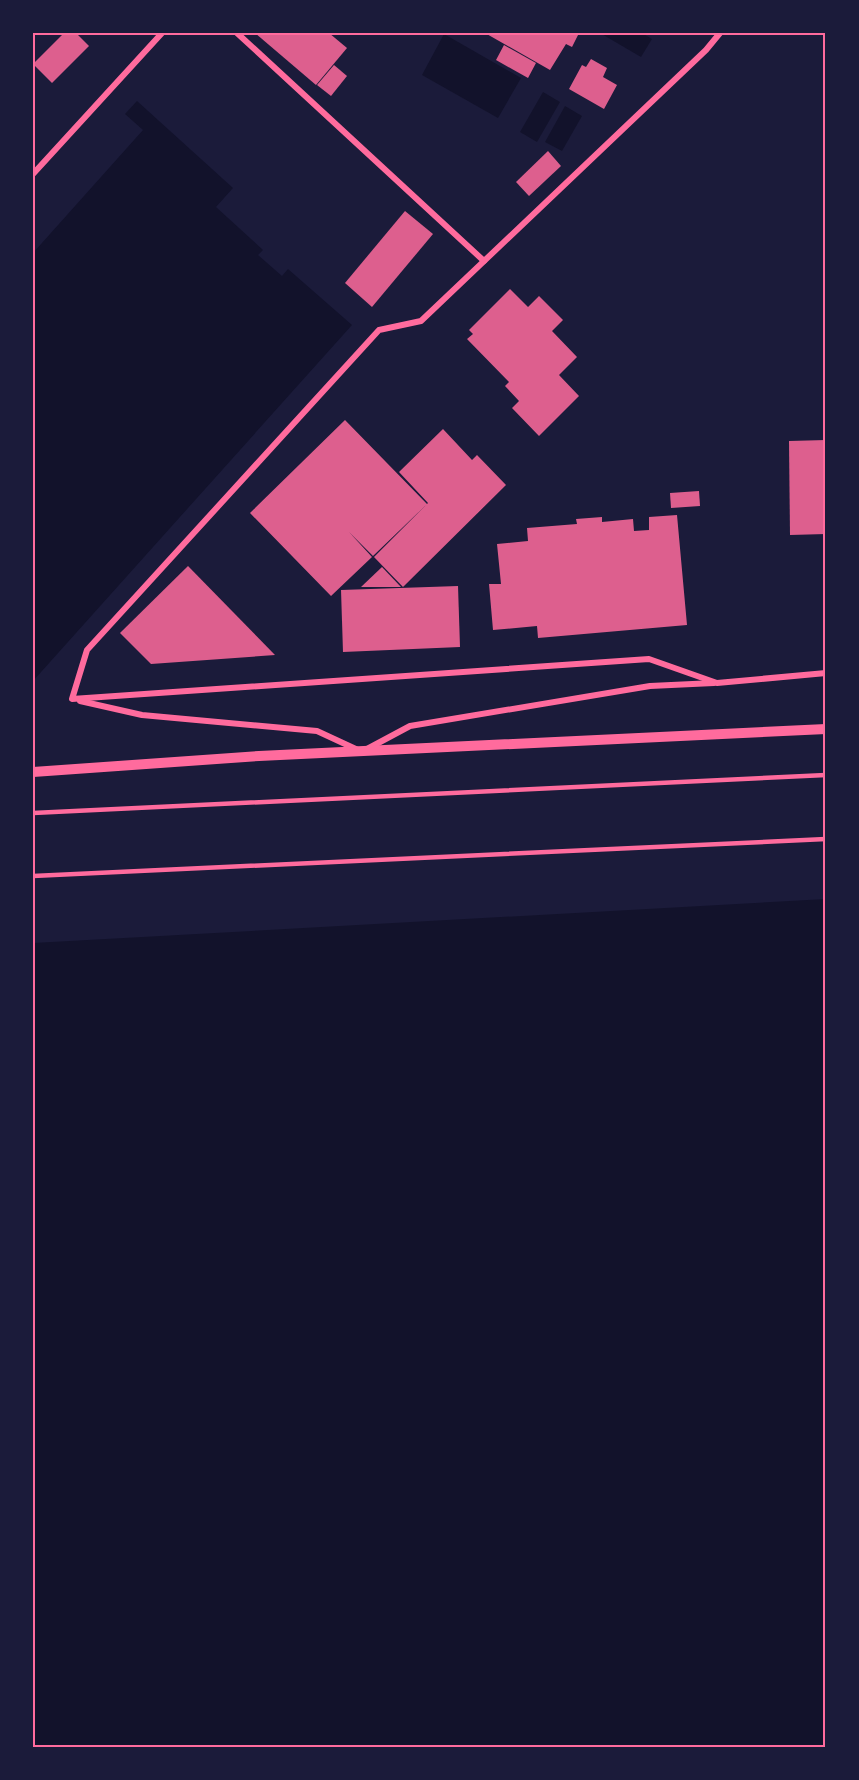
<svg xmlns="http://www.w3.org/2000/svg" width="859" height="1780" font-family="'Sofia Sans Condensed',sans-serif">
<style>
.water{fill:#12122b}
.building{fill:#dd5f8e}
.lines{fill:none;stroke-linecap:round;stroke-linejoin:round}
.service{stroke:#ff6b9d;stroke-width:4.5}
.minor{stroke:#ff6b9d;stroke-width:6}
.tertiary{stroke:#ff6b9d;stroke-width:10}
.neatline{fill:none;stroke:#ff6b9d;stroke-width:2}
</style>
<rect width="100%" height="100%" fill="#1b1b3a"/>
<g class="water">
<path d="M642,33L652,39L641,57L600,33Z"/>
<path d="M444,34L521,78L498,118L422,75Z"/>
<path d="M543,92L560,102L537,142L520,132Z"/>
<path d="M137,101L233,188L216,207L263,250L258,255L282,276L288,269L352,325L33,681V253L143,130L125,114Z"/>
<path d="M565,106L582,116L562,151L545,142Z"/>
<path d="M826,899V1747H33V943Z"/>
</g>
<g class="building">
<path d="M64,33H76L89,46L52,83L33,64Z"/>
<path d="M255,33H329L347,48L316,85Z"/>
<path d="M485,33H579L572,47L566,44L550,70Z"/>
<path d="M504,45L536,63L528,78L496,60Z"/>
<path d="M591,59L607,68L603,77L617,85L604,109L569,89L582,65L586,67Z"/>
<path d="M334,65L347,76L331,96L317,85Z"/>
<path d="M548,151L561,166L529,196L516,182Z"/>
<path d="M405,211L433,234L372,307L345,283Z"/>
<path d="M510,289L528,307L539,296L563,320L552,331L577,357L559,375L579,396L539,436L512,408L519,401L505,386L509,382L467,339L473,334L469,330Z"/>
<path d="M345,420L427,504L428,503L399,472L443,429L472,460L477,455L506,485L403,587L374,557L426,505L373,556L349,532L372,557L331,596L250,513Z"/>
<path d="M826,440V534L790,535L789,441Z"/>
<path d="M699,491L700,506L671,508L670,493Z"/>
<path d="M677,515L687,625L538,638L537,626L493,630L489,584H501L497,544L528,541L527,528L577,524L576,519L602,517V522L633,519L634,531L649,530V517Z"/>
<path d="M188,566L275,655L151,664L120,633Z"/>
<path d="M382,567L401,587H361Z"/>
<path d="M458,586L460,647L343,652L341,590Z"/>
</g>
<g class="lines">
<g class="service">
<path d="M33,813L826,775"/>
<path d="M33,876L826,839"/>
</g>
<g class="minor">
<path d="M237,33L484,261"/>
<path d="M720,33L706,50L421,321L379,330L87,650L72,699L649,659L717,683L826,673"/>
<path d="M33,174L162,33"/>
<path d="M80,701L142,715L317,731L358,750"/>
<path d="M367,749L410,726L650,686L714,683"/>
</g>
<path class="tertiary" d="M33,772L259,756L826,729"/>
</g>
<rect width="859" height="1780" fill="none" stroke="#1b1b3a" stroke-width="69"/>
<rect x="34" y="34" width="790" height="1712" class="neatline"/>
</svg>
